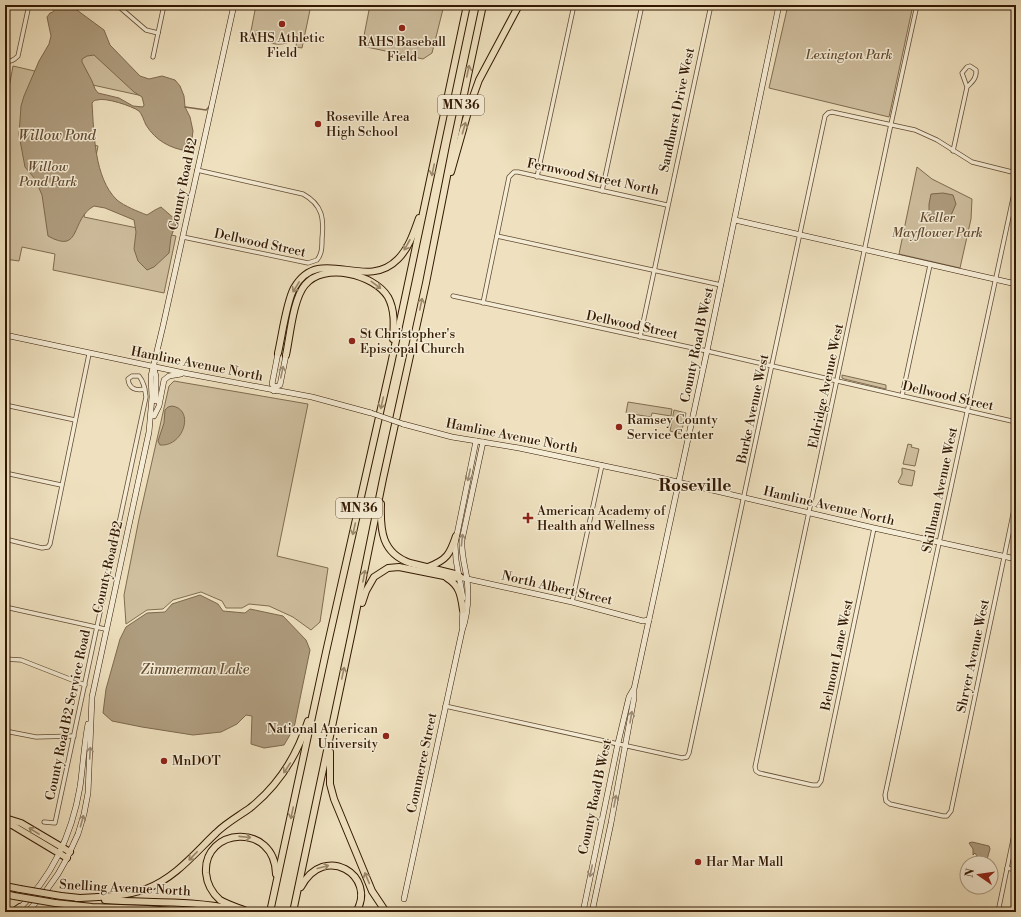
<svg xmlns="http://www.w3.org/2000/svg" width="1021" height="917" font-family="'Libre Bodoni',serif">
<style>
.green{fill:#cfbf9f;stroke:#806c50}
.water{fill:#af9d7f;stroke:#7d684d;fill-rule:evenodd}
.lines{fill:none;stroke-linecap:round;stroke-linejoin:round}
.stream{stroke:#7d684d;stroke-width:1.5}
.street-casing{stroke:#614a31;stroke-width:5}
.secondary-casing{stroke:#321802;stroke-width:6}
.highway-casing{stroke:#321802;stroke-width:8}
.street{stroke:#f5ecd5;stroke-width:3.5}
.secondary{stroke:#f5ecd5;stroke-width:5}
.highway{stroke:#efe1bf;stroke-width:6}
.secondary-bridge-casing{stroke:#321802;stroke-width:6;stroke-linecap:butt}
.highway-bridge-casing{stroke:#321802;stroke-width:8;stroke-linecap:butt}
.secondary-bridge{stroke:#f5ecd5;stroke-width:5}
.highway-bridge{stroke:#efe1bf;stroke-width:6}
.oneway{stroke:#9a876a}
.oneway2{stroke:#9d8d76}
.poi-dot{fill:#8f2418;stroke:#f5ecd5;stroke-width:1.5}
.labels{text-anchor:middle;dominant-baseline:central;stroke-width:3;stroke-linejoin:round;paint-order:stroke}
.shield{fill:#f5ecd5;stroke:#6c5841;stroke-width:1}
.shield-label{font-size:12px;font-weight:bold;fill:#321802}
.poi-label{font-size:13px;fill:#321802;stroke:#f5ecd5;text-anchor:start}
.park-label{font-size:13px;font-style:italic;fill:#614a31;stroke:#f5ecd5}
.street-label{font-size:13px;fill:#321802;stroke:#f5ecd5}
.water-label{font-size:14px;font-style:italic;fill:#644d34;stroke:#f5ecd5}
.district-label{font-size:17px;font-weight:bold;fill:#321802;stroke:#f5ecd5}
</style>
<rect width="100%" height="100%" fill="#efe1bf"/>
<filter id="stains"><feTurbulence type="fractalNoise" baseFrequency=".005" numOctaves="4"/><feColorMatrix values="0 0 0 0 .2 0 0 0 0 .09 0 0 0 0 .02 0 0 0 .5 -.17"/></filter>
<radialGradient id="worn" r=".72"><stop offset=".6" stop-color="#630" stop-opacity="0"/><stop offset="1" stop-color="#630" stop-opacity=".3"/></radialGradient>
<g class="green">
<path d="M256,5H311L302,48L296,47L297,39C280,47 268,47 257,30L255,38L250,36Z"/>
<path d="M370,5H444L432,53L423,59L362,46Z"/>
<path d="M788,5H913L889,117L769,88Z"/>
<path d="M64,26L143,96L88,84L76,141L98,146L84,217L176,236L164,293L53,270L55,254L22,247L19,261L5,259V109L13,66L52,75Z"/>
<path d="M917,167L932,179L972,199L971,219L960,268L899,254Z"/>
<path d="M842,375L886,385V389L844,379L842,378Z"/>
<path d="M174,381L308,404L277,556L328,568L320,622L311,630L293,617L269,606L249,604L242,608H226L222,601L201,592L173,600L163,609L147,610L126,624L124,595L139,519L169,386Z"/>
<path d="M628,402L672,409L671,416L652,413L651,417L626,413Z"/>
<path d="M674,410L686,413L681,434L670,431Z"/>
<path d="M908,444L912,445L911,447L919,449L915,466L903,464Z"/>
<path d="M902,468L915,471L912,486L900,484L898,482L902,474Z"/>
</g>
<g class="water">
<path d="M57,5H70L104,30L110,45L140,76L149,79L162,76L175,80L180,86L184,96L185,107L190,117L193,131L191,146L187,151C170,148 156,141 146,125C144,121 142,114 139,111C132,106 105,97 97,100C94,100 94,101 92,103C94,133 94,178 117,200C124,206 139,212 147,215L155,210L161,207L177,221L171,237L169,253L154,267L147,270L138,261L134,249L136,232L134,220L105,208L94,206C70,219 82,255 48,236L42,195L35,179L25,167L19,135L21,106L24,96L39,61L49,44L51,36L47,17L50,13L53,12ZM94,55L134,92L142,97L144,105L143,107L133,106L119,98L98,93L95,89L92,81L82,62V59L87,56Z"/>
<path d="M943,193L953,195L956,204L948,222L938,220L929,216V204L931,194Z"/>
<path d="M172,406C195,409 184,447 160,445L158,441L164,423L165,410L168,407Z"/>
<path d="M200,595L218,604L223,611L245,613L250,609L283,616L306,640L310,650L294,728L284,745L264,748L251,744L252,716L246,715L237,724L221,732L193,735L142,727L112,721L103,713L106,689L120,639L126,627L147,613L165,612L172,604Z"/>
<path d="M972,842L989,846L990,849L986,863H982L975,853L973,855V849L969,843Z"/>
</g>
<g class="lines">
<path class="stream" d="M185,107L206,110L209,107"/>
<defs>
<g id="street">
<path d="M117,5L146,30L158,33"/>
<path d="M153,57L164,5"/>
<path d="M5,61C11,62 14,60 18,56L29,5"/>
<path d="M953,151L967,87C972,82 977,78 976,70L970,66L967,67L962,73L967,87"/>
<path d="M537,177L574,5"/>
<path d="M1016,184L885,795L886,801L890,804L943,816H947L951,811L1016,500"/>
<path d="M602,191L642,5"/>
<path d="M497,236L721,285"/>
<path d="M183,237L308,263L317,260C322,254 322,247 322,239C324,219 323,205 303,194L197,170"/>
<path d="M453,296L707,351L1016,422"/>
<path d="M483,303L509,177L514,172H518L667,205"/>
<path d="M640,337L711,5"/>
<path d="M902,396L930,265"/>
<path d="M5,405L75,420"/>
<path d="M5,473L61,485"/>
<path d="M874,528L821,781L818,785H812L759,773L756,771L755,767L891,124L917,5"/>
<path d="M5,539L42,548L48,547L50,544L89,354"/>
<path d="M572,602L602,465"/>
<path d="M5,607L105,629"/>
<path d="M5,659L21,660L85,685"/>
<path d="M445,706L682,758L687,757L689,753L825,116L828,113L832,112L915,130L937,140L972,162L1016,173"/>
<path d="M5,731L36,737L74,736"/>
<path d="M44,822L55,823L146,397C145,389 144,382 139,376H132L128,379C129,389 136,391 145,389"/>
<path d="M1007,868L1016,870"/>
<path d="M998,912L1016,825"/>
</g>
<g id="secondary">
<path d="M1001,5L1016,8"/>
<path d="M735,220L1016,284"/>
<path d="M5,335L184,373L312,397L371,413"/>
<path d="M154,368L156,377V401"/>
<path d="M275,387L280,385L286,355"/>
<path d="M274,391L275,387L272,384L278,353"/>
<path d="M154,416L159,406L164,380L169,376L181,374"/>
<path d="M403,424L452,437L519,448L652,476L874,528L1016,559"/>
<path d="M463,578L572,602L643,621L649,620"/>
<path d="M463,598L456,560L455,544L476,441"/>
<path d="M462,628L463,606"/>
<path d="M404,899L462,631C468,614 469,597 467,579C465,566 461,553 462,540L483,442"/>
<path d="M18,910C52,877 72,834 80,787C83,766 84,745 88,724"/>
<path d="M27,912L43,895L58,874L67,858L78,834L84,814L88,793L92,697L149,432L152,397L151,376L163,326L234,5"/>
<path d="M583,912L618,743L629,697L633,690"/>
<path d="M592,912L611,823L634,698V689L707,351L779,5"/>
</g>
<g id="highway">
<path d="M451,172L470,105L479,80L519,5"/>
<path d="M278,353C282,336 286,303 294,288C320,243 365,293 398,259C409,248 414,232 419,218"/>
<path d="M286,355C290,337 293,299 305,285C324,262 374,274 388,297C395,310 394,325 393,339"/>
<path d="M381,504C380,531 382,553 410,563L455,574L460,577"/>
<path d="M428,567C447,560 450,554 456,536"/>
<path d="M447,578C460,586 461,596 463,610"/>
<path d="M362,603L366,591L374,577L388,568L399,567L454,578L460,577"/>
<path d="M330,752V784L334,799L372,891L386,912"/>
<path d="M5,818L21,823L70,852"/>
<path d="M5,824L12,825L67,858"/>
<path d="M5,886L20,889"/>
<path d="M301,887C324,842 378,876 356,912"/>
<path d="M5,894L14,896"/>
<path d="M61,896L80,898"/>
<path d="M77,898C100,897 123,897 146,889C175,878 194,854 216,833C226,823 239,816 250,808C279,785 297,756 308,721"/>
<path d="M105,900C151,903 192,900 237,910"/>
<path d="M55,903L92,907L147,909L184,912"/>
<path d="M13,912L20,907"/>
<path d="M249,912C240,908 228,905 220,900C212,893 207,884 206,873C203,827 275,822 276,874"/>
<path d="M270,912L326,652L391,364L467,5"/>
<path d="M293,912L353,627L383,479L426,283L453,146L483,5"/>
</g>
</defs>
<use href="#street" class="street-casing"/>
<use href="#secondary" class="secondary-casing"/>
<use href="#highway" class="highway-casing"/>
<use href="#street" class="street"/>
<use href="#secondary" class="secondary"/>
<use href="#highway" class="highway"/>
<defs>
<path id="secondary-bridge" d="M371,413L403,424"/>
<g id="highway-bridge">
<path d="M20,889L61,896"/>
<path d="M14,896L55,903"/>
</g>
</defs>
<use href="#secondary-bridge" class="secondary-bridge-casing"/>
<use href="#highway-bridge" class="highway-bridge-casing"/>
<use href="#secondary-bridge" class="secondary-bridge"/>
<use href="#highway-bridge" class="highway-bridge"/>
</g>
<defs><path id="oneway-shaft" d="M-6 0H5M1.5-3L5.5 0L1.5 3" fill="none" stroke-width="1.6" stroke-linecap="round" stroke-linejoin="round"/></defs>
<g class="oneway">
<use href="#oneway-shaft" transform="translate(468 71) rotate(-78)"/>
<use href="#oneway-shaft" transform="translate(464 128) rotate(-74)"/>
<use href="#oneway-shaft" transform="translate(433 170) rotate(102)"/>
<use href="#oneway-shaft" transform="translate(407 245) rotate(119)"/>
<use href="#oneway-shaft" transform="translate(376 285) rotate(37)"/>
<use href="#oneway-shaft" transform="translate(296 287) rotate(122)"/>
<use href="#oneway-shaft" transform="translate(421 304) rotate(-78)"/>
<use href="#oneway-shaft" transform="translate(382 403) rotate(103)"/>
<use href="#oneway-shaft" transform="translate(354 529) rotate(103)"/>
<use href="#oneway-shaft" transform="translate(364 576) rotate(-79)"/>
<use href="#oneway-shaft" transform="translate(343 673) rotate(-78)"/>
<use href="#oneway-shaft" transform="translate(287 768) rotate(123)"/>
<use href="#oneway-shaft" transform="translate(292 813) rotate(102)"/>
<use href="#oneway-shaft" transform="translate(34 831) rotate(-149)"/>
<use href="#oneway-shaft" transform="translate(245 837) rotate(6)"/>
<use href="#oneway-shaft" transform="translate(193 856) rotate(134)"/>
<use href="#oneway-shaft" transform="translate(323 867) rotate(-15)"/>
<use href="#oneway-shaft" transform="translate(367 878) rotate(-113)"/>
</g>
<g class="oneway2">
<use href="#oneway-shaft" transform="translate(282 372) rotate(-78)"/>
<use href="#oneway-shaft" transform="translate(469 475) rotate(102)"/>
<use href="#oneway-shaft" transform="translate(462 540) rotate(-84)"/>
<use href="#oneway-shaft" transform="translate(631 717) rotate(-80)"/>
<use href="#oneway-shaft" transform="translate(90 753) rotate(-87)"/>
<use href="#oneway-shaft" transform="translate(615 801) rotate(-79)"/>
<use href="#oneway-shaft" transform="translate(82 821) rotate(-74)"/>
<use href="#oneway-shaft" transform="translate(591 871) rotate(102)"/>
</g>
<g class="poi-dot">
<circle cx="282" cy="24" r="4"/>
<circle cx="402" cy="28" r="4"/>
<circle cx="318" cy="124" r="4"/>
<circle cx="352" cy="341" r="4"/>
<circle cx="619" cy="427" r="4"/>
<path d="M526 512h4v4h4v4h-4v4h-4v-4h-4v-4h4z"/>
<circle cx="386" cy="736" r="4"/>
<circle cx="164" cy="761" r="4"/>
<circle cx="698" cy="862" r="4"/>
</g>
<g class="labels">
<g class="shield">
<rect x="438" y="95" width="46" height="20" rx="3"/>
<rect x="336" y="498" width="46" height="20" rx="3"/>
</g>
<g class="shield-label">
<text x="461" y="105">MN 36</text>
<text x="359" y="508">MN 36</text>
</g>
<g class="poi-label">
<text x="282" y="38" text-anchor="middle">RAHS Athletic<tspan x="282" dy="15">Field</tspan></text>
<text x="402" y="42" text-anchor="middle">RAHS Baseball<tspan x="402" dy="15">Field</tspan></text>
<text x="326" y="117">Roseville Area<tspan x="326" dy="15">High School</tspan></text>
<text x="360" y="334">St Christopher's<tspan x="360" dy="15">Episcopal Church</tspan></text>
<text x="627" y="420">Ramsey County<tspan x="627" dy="15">Service Center</tspan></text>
<text x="537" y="511">American Academy of<tspan x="537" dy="15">Health and Wellness</tspan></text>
<text x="378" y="729" text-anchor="end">National American<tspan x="378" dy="15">University</tspan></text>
<text x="172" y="761">MnDOT</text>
<text x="706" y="862">Har Mar Mall</text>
</g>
<g class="park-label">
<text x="849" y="55">Lexington Park</text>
<text x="48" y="167">Willow<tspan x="48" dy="15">Pond Park</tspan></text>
<text x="937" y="218">Keller<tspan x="937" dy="15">Mayflower Park</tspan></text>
</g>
<g class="street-label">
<text transform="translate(677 110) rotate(-78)">Sandhurst Drive West</text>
<text transform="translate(593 177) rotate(12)">Fernwood Street North</text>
<text transform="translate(183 184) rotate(-78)">County Road B2</text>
<text transform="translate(260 243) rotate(12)">Dellwood Street</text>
<text transform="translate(632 325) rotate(12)">Dellwood Street</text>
<text transform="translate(697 345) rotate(-78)">County Road B West</text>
<text transform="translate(197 364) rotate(11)">Hamline Avenue North</text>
<text transform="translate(826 386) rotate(-78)">Eldridge Avenue West</text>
<text transform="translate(948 396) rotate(13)">Dellwood Street</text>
<text transform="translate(753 409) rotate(-78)">Burke Avenue West</text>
<text transform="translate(512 436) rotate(11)">Hamline Avenue North</text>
<text transform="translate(940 490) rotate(-78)">Skillman Avenue West</text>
<text transform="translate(829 506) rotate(13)">Hamline Avenue North</text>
<text transform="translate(108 567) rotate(-77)">County Road B2</text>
<text transform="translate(557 588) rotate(13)">North Albert Street</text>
<text transform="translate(837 655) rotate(-78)">Belmont Lane West</text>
<text transform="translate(973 656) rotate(-78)">Shryer Avenue West</text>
<text transform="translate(68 715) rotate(-78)">County Road B2 Service Road</text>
<text transform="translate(422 763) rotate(-78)">Commerce Street</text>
<text transform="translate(595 797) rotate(-78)">County Road B West</text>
<text transform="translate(125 888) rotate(3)">Snelling Avenue North</text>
</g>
<g class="water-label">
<text x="57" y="136">Willow Pond</text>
<text x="195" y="670">Zimmerman Lake</text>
</g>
<g class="district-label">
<text x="695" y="486">Roseville</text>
</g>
</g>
<rect width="1021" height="917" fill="none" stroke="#efe1bf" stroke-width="20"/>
<rect x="6" y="6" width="1009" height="905" fill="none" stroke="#321802" stroke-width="2"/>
<rect x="10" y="10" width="1001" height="897" fill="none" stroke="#321802"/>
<g transform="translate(979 875) rotate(283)"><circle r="19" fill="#f5ecd5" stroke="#a79781"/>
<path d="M0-3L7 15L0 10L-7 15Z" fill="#8f2418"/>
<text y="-6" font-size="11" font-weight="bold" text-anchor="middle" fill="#321802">N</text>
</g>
<rect width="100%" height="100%" filter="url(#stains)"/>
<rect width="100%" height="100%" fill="url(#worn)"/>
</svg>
